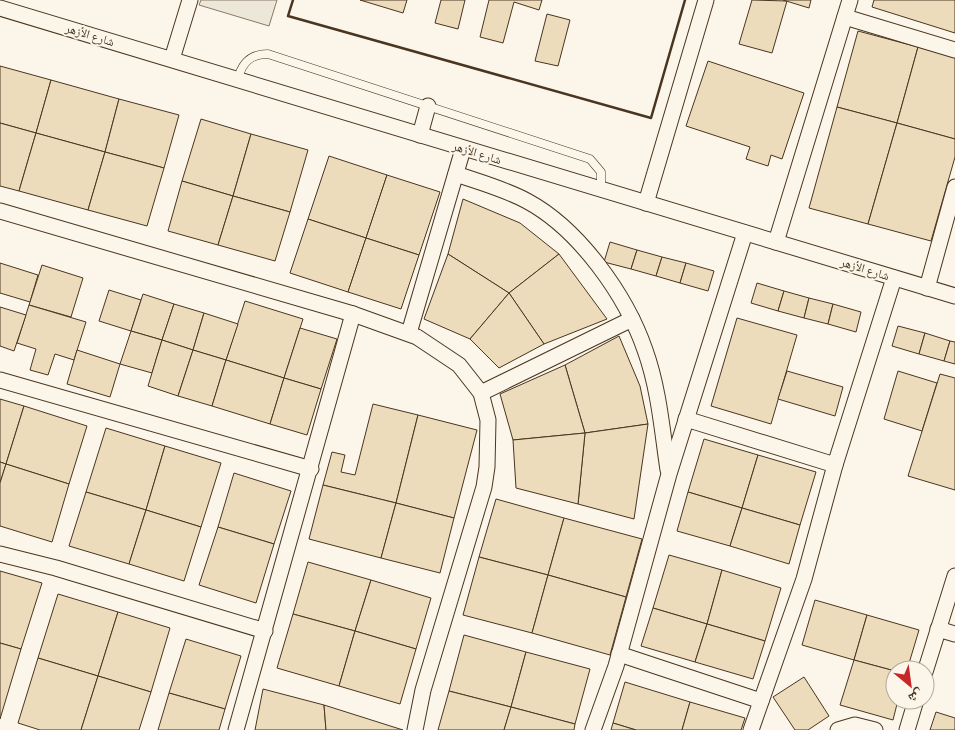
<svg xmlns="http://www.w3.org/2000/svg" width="955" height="730" font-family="'Public Sans','Noto Naskh Arabic',sans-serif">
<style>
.parking{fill:#ede7d9;stroke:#887966}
.building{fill:#ecdcbc;stroke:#4a3520}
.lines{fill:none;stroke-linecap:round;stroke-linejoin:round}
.service-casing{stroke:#4a3520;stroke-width:9}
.minor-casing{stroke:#4a3520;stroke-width:17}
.service{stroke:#fbf6e9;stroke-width:8}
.minor{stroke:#fbf6e9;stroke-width:15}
.wall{stroke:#4a3520;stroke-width:2.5}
.labels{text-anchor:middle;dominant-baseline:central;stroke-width:4;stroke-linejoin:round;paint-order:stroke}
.street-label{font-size:12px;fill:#4a3520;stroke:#fbf6e9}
</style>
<rect width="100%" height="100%" fill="#fbf6e9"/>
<path class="parking" d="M201,0H277L269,26L199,5Z"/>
<g class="building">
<path d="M360,0H407L403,13Z"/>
<path d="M441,0H465L458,29L435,23Z"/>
<path d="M489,0H542L539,10L514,2L503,43L480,37Z"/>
<path d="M752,0L787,1L772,53L739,44Z"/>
<path d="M783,0H811L809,8Z"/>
<path d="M874,0H955V33L872,7Z"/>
<path d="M547,14L570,20L558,66L535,61Z"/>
<path d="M858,31L918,47L897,123L837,107Z"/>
<path d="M918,47L955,57V139L897,123Z"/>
<path d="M708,61L804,93L782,159L771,155L768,166L746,159L750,147L686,126Z"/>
<path d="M0,66L51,80L36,133L0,123Z"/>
<path d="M51,80L119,99L105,152L36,133Z"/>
<path d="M119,99L179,115L164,168L105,152Z"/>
<path d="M837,107L897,123L868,224L809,208Z"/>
<path d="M201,119L251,134L233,196L182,181Z"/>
<path d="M0,123L36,133L19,191L0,186Z"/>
<path d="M897,123L955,139V157L931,241L868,224Z"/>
<path d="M36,133L105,152L88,210L19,191Z"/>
<path d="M251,134L308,150L290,212L233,196Z"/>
<path d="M105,152L164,168L147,226L88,210Z"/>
<path d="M329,156L387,175L366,238L308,219Z"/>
<path d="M387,175L440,192L419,255L366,238Z"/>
<path d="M182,181L233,196L218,245L168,231Z"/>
<path d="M233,196L290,212L275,261L218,245Z"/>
<path d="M463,199L520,223L559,254L509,293L448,254Z"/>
<path d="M308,219L366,238L348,292L290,273Z"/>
<path d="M366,238L419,255L401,309L348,292Z"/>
<path d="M610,242L637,250L631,269L604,262Z"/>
<path d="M637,250L662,257L656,276L631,269Z"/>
<path d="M448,254L509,293L470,339L424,319Z"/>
<path d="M559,254L607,319L544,344L509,293Z"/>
<path d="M662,257L686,263L680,283L656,276Z"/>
<path d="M0,263L38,275L30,302L0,293Z"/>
<path d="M686,263L714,271L708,291L680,283Z"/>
<path d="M42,265L83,278L71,317L29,305Z"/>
<path d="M757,283L784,291L778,311L751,303Z"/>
<path d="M109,290L141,300L131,331L99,321Z"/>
<path d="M784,291L809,298L804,318L778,311Z"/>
<path d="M509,293L544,344L499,368L470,339Z"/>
<path d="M143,294L174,304L162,340L131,331Z"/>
<path d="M809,298L833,304L828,324L804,318Z"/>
<path d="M245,301L303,319L284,378L226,360Z"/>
<path d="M174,304L204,313L193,350L162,340Z"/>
<path d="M833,304L861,312L856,332L828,324Z"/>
<path d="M29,305L86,322L74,360L55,354L48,375L30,370L36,349L17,343Z"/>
<path d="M0,307L26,315L14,351L0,346Z"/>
<path d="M204,313L238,324L226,360L193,350Z"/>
<path d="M737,318L797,335L771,424L711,406Z"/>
<path d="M898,326L925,333L919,354L892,346Z"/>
<path d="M300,328L337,339L321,389L284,378Z"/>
<path d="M131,331L162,340L152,373L120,364Z"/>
<path d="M925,333L950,341L944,361L919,354Z"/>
<path d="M619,336L640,386L648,424L585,433L565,365Z"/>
<path d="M162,340L193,350L178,396L148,386Z"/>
<path d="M950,341L955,342V364L944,361Z"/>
<path d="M77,350L120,364L110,397L67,384Z"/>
<path d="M193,350L226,360L212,406L178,396Z"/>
<path d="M226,360L284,378L270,424L212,406Z"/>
<path d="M565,365L585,433L513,440L500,394Z"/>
<path d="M787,371L843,387L835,416L778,399Z"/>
<path d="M898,371L937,383L922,431L884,419Z"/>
<path d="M940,374L955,378V490L908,476Z"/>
<path d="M284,378L321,389L307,435L270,424Z"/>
<path d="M0,399L24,406L6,464L0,462Z"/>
<path d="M373,404L418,415L396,503L323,485L332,452L345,455L341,472L355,475Z"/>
<path d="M24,406L87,426L69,484L6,464Z"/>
<path d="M418,415L477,430L454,518L396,503Z"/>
<path d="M648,424L634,519L578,504L585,433Z"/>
<path d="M106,428L165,446L146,510L86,492Z"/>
<path d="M585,433L578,504L516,488L513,440Z"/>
<path d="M704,439L758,455L742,508L688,492Z"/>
<path d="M165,446L221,463L201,527L146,510Z"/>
<path d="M758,455L816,472L800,525L742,508Z"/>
<path d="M0,462L6,464L0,483Z"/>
<path d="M6,464L69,484L52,542L0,526V483Z"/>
<path d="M234,473L291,491L274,544L218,527Z"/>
<path d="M323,485L396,503L381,558L309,539Z"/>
<path d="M86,492L146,510L129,564L69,546Z"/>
<path d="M688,492L742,508L730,546L677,531Z"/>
<path d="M496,499L564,518L548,575L479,557Z"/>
<path d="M396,503L454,518L440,573L381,558Z"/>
<path d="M742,508L800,525L789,564L730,546Z"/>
<path d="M146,510L201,527L184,581L129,564Z"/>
<path d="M564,518L642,539L626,597L548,575Z"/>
<path d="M218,527L274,544L256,603L199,585Z"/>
<path d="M669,555L722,570L707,624L653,608Z"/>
<path d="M479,557L548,575L532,633L463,615Z"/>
<path d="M308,562L371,580L355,631L293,614Z"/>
<path d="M722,570L781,588L765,641L707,624Z"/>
<path d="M0,571L42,583L21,649L0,643Z"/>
<path d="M548,575L626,597L610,655L532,633Z"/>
<path d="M371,580L431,598L416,649L355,631Z"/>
<path d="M58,594L118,612L98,676L38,658Z"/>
<path d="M815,600L867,615L854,660L802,645Z"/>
<path d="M653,608L707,624L695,662L641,646Z"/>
<path d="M118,612L170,628L151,692L98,676Z"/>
<path d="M293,614L355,631L339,686L277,668Z"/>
<path d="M867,615L919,630L907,670L895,671L854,660Z"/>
<path d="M707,624L765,641L753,679L695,662Z"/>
<path d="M355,631L416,649L400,704L339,686Z"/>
<path d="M464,635L526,652L511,707L449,691Z"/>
<path d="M186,639L241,656L225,709L169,693Z"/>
<path d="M0,643L21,649L0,719Z"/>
<path d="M526,652L590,669L575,724L511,707Z"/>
<path d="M38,658L98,676L81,730H40L18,723Z"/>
<path d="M854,660L895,671V700H898L893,720L840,705Z"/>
<path d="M98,676L151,692L139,730H81Z"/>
<path d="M804,677L829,716L808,730H795L773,697Z"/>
<path d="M625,682L690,702L682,730H636L613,723Z"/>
<path d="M263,689L324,705L326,730H255Z"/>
<path d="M449,691L511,707L504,730H438Z"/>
<path d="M169,693L225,709L219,730H158Z"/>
<path d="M690,702L745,718L741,730H682Z"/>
<path d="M324,705L403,730H326Z"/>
<path d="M511,707L575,724L574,730H504Z"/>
<path d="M936,712L955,718V730H930Z"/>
<path d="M613,723L636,730H611Z"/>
</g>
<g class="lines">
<defs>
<path id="service" d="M238,79C242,62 251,54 268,54L590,159L601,172V189"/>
<g id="minor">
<path d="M0,8L955,296"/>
<path d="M845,17L955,50"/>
<path d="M172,59L190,0"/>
<path d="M420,135L428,106"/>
<path d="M456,174C479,182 505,189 527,201C579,229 626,295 645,350C659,389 662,430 668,470"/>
<path d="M646,203L706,0"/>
<path d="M0,211L353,314L417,337L459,365L481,393L488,420L487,467L484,487L423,690L415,730"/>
<path d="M776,242L850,0"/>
<path d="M927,288L955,187"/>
<path d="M409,333L463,149"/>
<path d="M0,380L311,469"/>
<path d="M481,393L632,319"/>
<path d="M686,419L835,465"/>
<path d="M0,554L56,568L265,631"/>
<path d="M938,629L955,634"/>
<path d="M619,654L761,701"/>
<path d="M925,672L955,576"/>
<path d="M236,730L353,314"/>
<path d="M593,730L616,666L669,474L745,233"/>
<path d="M751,730L804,579L835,465L894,278"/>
<path d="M838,730L855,725L875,730"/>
<path d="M907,730L916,700"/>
</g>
</defs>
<use href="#service" class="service-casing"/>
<use href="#minor" class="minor-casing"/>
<use href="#service" class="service"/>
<use href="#minor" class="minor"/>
<path class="wall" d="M293,0L288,16L651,118L685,0"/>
</g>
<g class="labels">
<g class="street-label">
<text transform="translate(90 35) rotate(17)">شارع الأزهر</text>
<text transform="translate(477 153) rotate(17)">شارع الأزهر</text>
<text transform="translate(865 269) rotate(17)">شارع الأزهر</text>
</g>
</g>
<g transform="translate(910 685) rotate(151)"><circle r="24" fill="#fbf6e9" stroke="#b4a999"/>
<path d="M0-4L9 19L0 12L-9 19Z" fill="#c62828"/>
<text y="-8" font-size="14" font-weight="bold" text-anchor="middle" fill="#4a3520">ش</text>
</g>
</svg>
